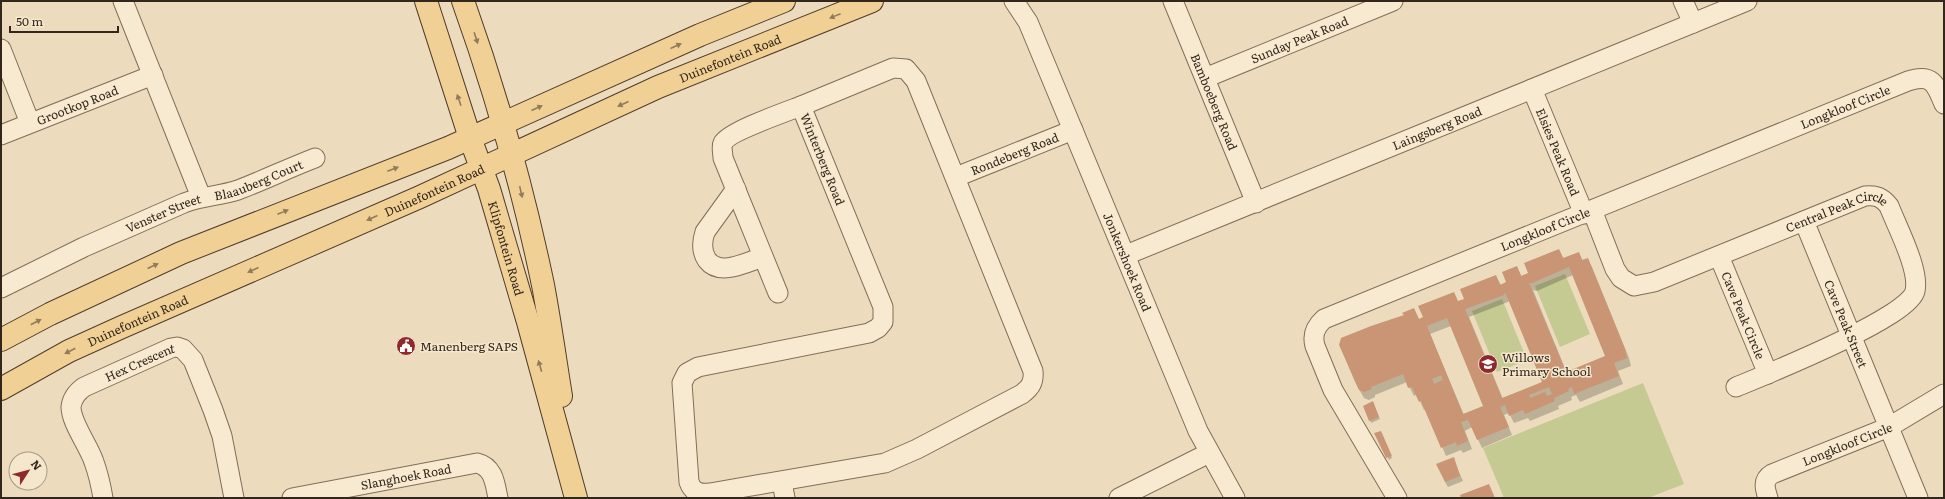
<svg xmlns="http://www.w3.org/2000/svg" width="1945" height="499" font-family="Literata,serif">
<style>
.green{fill:#c5c992}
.shadow{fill:#0003;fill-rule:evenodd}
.building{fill:#c99574;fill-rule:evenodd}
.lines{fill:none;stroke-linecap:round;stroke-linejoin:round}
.minor-casing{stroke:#836d57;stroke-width:21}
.major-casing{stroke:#513c2b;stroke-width:24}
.minor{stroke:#f7ead0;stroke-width:19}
.major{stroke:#f0d094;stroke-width:22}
.oneway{fill:#927b58}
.labels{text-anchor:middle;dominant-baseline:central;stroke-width:3;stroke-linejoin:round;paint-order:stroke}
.street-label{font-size:12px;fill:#33261b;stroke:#f4e7cc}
.poi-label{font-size:12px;fill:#33261b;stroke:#f4e7cc;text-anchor:start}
</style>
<rect width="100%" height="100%" fill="#ecdcbd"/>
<g class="green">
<path d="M1565,274L1590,334L1560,347L1535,286Z"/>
<path d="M1502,299L1527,360L1497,372L1472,311Z"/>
<path d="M1643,383L1684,484L1648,498H1504L1483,448Z"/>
</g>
<g class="shadow">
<path d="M1559,250L1564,259L1579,253L1583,261L1587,259L1592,267L1629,358L1631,366L1618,371L1623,384L1580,402L1576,395L1571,397L1572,400L1558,406L1559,409L1530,421L1528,418L1514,423L1509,413L1504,415L1512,435L1482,448L1472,427L1465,431L1472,449L1463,453L1461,450L1446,456L1426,409L1424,410L1417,394L1414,396L1407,382L1375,395V397L1369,400L1364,398L1355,382L1340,345L1405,316L1414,309L1419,320L1424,318L1466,299L1496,276L1501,285L1508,282L1517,267L1522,277L1529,274ZM1573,275L1607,357L1567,373L1533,290L1537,291ZM1510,300L1543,383L1503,399L1469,317L1508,302ZM1451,326L1484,407L1464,415L1430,334Z"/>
<path d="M1374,405L1380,419L1371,423L1370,420Z"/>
<path d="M1376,434H1382L1392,458L1389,460Z"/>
<path d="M1453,458L1463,481L1448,487L1445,482Z"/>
</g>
<g class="building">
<path d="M1559,249L1563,258L1579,252L1582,260L1588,258L1625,349L1627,358L1614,363L1619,376L1574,394L1572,387L1568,389L1569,391L1554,398L1555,401L1525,414L1523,410L1509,416L1505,405L1500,407L1509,427L1477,440L1468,420L1461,422L1468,441L1457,446L1456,442L1441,448L1421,401L1419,402L1412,387L1408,388L1403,374L1371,387L1372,389L1364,392L1359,390L1339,345L1341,338L1371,326L1404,315L1402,313L1414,308L1419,319L1423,317L1418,306L1454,292L1458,301L1464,299L1460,289L1496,275L1500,285L1506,282L1502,272L1517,266L1521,276L1528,273L1524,263ZM1569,267L1605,356L1566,372L1529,283H1532ZM1505,292L1542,382L1502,398L1465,309L1504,295ZM1447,318L1483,406L1463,414L1427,326ZM1441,375L1443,380L1434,384L1432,379ZM1549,387L1552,394L1547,396L1545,392L1530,398L1529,395Z"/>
<path d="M1373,401L1379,417L1369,421L1363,406Z"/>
<path d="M1381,431L1392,456L1386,458L1374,433Z"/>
<path d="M1454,457L1460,476L1445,482L1436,464Z"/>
<path d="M1489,484L1495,498H1461L1460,495Z"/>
</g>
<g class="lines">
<defs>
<g id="minor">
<path d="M123,1L201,197"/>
<path id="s1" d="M1014,1L1028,22L1198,431L1235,498"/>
<path id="s2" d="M1173,1L1256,203"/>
<path d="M1683,1L1693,23"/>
<path d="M1,49L30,123"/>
<path d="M893,68L906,69L916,81L1033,371C1034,382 1031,387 1022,394L917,449L885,463L710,493C700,494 693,493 689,482L682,383L687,373L698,367L869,333L878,328L883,322V307L801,106Z"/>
<path id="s3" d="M1205,78L1393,1"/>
<path id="s4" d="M1532,89L1584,214"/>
<path id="s5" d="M1,135L153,75"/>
<path id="s6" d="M956,177L1073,130"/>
<path d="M736,189L705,232C702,241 701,251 707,260C720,277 747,262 763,257"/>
<path id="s7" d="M1592,210L1615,269L1621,278L1634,286L1654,282L1865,196C1876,195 1882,197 1889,206C1897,227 1920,270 1915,291C1910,317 1765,375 1736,387"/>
<path id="s8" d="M1804,221L1918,498"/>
<path id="s9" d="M1126,255L1747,1"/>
<path id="s10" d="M1719,256L1768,374"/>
<path id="s11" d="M1,288L84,247L184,203C202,196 220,196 238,190C264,180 289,168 315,158"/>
<path d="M778,293L723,158C723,153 721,147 723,143C728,132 788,111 801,106"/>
<path d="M782,482L785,498"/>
<path id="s12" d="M103,498C101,486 98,473 94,462C89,446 71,423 71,407C72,398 77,392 84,387L171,348L177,347L183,349L193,360L213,410L222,436L234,498"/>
<path id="s13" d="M292,498L477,463C494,467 495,484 498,498"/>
<path d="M1119,498L1209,453"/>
<path id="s14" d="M1397,498L1333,390L1315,346C1312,335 1315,327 1324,319L1908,81C1932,73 1936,84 1944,104"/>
<path id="s15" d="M1768,498C1765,489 1762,480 1772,474L1889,427L1944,394"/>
</g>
<g id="major">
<path id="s16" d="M426,1L470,138L489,189L528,322L576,498"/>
<path d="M463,1C496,93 523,189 543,285C550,322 555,359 561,396"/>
<path d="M1,340L50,314L181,253L448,148L700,35L784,1"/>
<path id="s17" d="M1,389L69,351L122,327L420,197L658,87L872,1"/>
</g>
</defs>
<use href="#minor" class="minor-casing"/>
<use href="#major" class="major-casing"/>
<use href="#minor" class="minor"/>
<use href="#major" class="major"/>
</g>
<defs><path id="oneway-solid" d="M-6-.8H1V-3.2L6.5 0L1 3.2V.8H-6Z"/></defs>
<g class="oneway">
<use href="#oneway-solid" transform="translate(835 16) rotate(158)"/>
<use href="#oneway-solid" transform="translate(476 38) rotate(72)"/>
<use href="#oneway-solid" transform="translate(676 46) rotate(-24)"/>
<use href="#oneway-solid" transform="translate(459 100) rotate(-109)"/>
<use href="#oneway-solid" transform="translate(623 104) rotate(156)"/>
<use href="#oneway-solid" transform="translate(537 108) rotate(-24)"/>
<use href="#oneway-solid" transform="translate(393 169) rotate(-21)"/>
<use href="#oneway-solid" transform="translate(521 192) rotate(77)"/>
<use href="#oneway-solid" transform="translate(283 212) rotate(-22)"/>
<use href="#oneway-solid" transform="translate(372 218) rotate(156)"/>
<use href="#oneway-solid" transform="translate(153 266) rotate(-25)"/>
<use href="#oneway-solid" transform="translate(253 270) rotate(156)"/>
<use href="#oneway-solid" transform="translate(36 322) rotate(-28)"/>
<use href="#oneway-solid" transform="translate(70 351) rotate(153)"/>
<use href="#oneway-solid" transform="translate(540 366) rotate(-106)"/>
</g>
<defs>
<symbol id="civic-disc" viewBox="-11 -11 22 22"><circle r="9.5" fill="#90292d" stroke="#f4e7cc"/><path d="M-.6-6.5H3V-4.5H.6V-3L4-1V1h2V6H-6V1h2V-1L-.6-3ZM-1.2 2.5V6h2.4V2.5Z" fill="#fff"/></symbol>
<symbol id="school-disc" viewBox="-11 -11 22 22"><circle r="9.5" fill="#90292d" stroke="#f4e7cc"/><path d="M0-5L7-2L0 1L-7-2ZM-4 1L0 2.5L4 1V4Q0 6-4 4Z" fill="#fff"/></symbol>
</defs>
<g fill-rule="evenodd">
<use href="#civic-disc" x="395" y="335" width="22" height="22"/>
<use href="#school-disc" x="1477" y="353" width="22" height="22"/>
</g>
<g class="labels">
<g class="street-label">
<text stroke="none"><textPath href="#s3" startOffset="102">Sunday Peak Road</textPath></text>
<text stroke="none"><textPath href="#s17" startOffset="801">Duinefontein Road</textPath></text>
<text stroke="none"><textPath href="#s2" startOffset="109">Bamboeberg Road</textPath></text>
<text stroke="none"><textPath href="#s5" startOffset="82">Grootkop Road</textPath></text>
<text stroke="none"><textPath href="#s14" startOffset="766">Longkloof Circle</textPath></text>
<text stroke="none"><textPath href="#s9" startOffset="336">Laingsberg Road</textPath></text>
<text stroke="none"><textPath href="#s4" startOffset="68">Elsies Peak Road</textPath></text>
<text stroke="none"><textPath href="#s6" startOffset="63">Rondeberg Road</textPath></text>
<text transform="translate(823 159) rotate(68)">Winterberg Road</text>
<text stroke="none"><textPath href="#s11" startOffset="280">Blaauberg Court</textPath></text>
<text stroke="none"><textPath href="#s17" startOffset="477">Duinefontein Road</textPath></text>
<text stroke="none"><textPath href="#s11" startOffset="179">Venster Street</textPath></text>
<text stroke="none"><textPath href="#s7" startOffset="307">Central Peak Circle</textPath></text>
<text stroke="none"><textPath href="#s14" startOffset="442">Longkloof Circle</textPath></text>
<text stroke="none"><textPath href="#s16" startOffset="260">Klipfontein Road</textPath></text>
<text stroke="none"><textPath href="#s1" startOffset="285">Jonkershoek Road</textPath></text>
<text stroke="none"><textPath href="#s10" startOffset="64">Cave Peak Circle</textPath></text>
<text stroke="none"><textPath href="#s17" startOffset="153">Duinefontein Road</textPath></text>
<text stroke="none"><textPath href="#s8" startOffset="111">Cave Peak Street</textPath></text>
<text stroke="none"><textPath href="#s12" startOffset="183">Hex Crescent</textPath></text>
<text stroke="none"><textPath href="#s15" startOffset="108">Longkloof Circle</textPath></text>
<text stroke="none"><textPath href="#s13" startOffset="116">Slanghoek Road</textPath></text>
</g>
<g class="poi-label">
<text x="420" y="346">Manenberg SAPS</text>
<text x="1502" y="357">Willows<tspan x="1502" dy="14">Primary School</tspan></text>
</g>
</g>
<rect width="1945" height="499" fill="none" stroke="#33261b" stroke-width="4"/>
<g transform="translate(28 471) rotate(54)"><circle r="19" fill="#f4e7cc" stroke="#a79a85"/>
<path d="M0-3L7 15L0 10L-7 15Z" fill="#90292d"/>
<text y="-6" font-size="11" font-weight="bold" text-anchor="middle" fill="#33261b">N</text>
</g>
<path d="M10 26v6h108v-6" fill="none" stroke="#33261b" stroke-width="2"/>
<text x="16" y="26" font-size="12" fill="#33261b" stroke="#f4e7cc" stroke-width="3" paint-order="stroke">50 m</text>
</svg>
